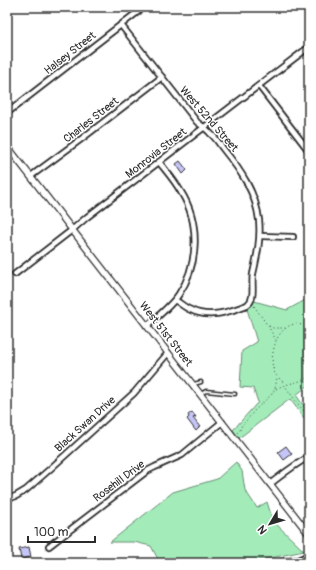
<svg xmlns="http://www.w3.org/2000/svg" width="316" height="570" font-family="Pangolin,sans-serif">
<style>
.green{fill:#a3ecba;stroke:#678c72}
.building{fill:#c6c5f8;stroke:#2b2b2b}
.lines{fill:none;stroke-linecap:round;stroke-linejoin:round}
.service-casing{stroke:#2b2b2b;stroke-width:5}
.minor-casing{stroke:#2b2b2b;stroke-width:8}
.tertiary-casing{stroke:#2b2b2b;stroke-width:8}
.path{stroke:#2b2b2b;stroke-width:1;stroke-dasharray:1 3;stroke-linecap:butt}
.service{stroke:#fff;stroke-width:2}
.minor{stroke:#fff;stroke-width:4.5}
.tertiary{stroke:#fff;stroke-width:5.5}
.labels{text-anchor:middle;dominant-baseline:central;stroke-width:3;stroke-linejoin:round;paint-order:stroke}
.street-label{font-size:11px;fill:#2b2b2b;stroke:#fff}
</style>
<rect width="100%" height="100%" fill="#fff"/>
<filter id="ink" filterUnits="userSpaceOnUse"><feTurbulence type="fractalNoise" baseFrequency=".025" numOctaves="2"/><feDisplacementMap in="SourceGraphic" scale="8" xChannelSelector="R" yChannelSelector="G"/><feConvolveMatrix kernelMatrix="1 2 1 2 8 2 1 2 1" color-interpolation-filters="sRGB"/></filter>
<g filter="url(#ink)">
<g class="green">
<path d="M309,298V385L296,395L309,413V422H307L290,399L239,438L233,430L258,402L253,388L240,387L242,351L257,342L247,309L253,304L254,301L287,310Z"/>
<path d="M236,462L242,471L245,490L257,508L267,502L273,521L304,551L256,561L254,563H160L151,546L134,542H110L173,492L217,479Z"/>
</g>
<g class="building">
<path d="M180,161L187,170L183,174L176,164Z"/>
<path d="M192,412L196,417L193,418L200,427L198,428H199L196,431L187,419L189,417L188,415Z"/>
<path d="M286,446L292,454L284,460L278,452Z"/>
<path d="M29,547L31,557L21,559L19,549Z"/>
</g>
<g class="lines">
<defs>
<g id="service">
<path d="M194,384L201,382"/>
<path d="M201,394L206,391L235,394"/>
</g>
<g id="minor">
<path d="M121,25L197,122C202,126 207,129 211,134C216,138 220,145 224,150C241,171 256,193 259,220C261,239 257,256 253,274C251,285 256,299 247,305C229,312 209,319 191,310C185,308 180,303 175,300"/>
<path d="M259,86L309,151"/>
<path d="M7,113L144,7"/>
<path d="M31,176L84,137L162,77"/>
<path d="M260,236L293,237"/>
<path d="M15,274L72,230L87,217L309,47"/>
<path d="M147,326C157,317 172,305 179,294C199,264 200,222 181,192C175,181 167,172 159,162"/>
<path d="M270,484C283,474 295,464 309,457"/>
<path d="M7,499L16,496L26,490L50,469L134,393L168,353"/>
<path d="M49,546L147,471L155,467L182,455L222,422"/>
<path d="M274,563L298,560L309,555"/>
<path d="M305,563L309,561"/>
</g>
<path id="tertiary" d="M7,146L309,534"/>
</defs>
<use href="#service" class="service-casing"/>
<use href="#minor" class="minor-casing"/>
<use href="#tertiary" class="tertiary-casing"/>
<g class="path">
<path d="M254,306L268,326L276,340"/>
<path d="M309,325C303,326 296,323 291,325C284,328 277,336 275,344C273,351 271,360 273,368C275,377 279,377 283,382C285,385 286,388 288,390C294,399 301,408 309,417"/>
<path d="M269,326L273,328H285"/>
<path d="M276,389C288,382 297,384 309,377"/>
<path d="M237,433L240,430L242,425L247,420L254,411L271,395L275,389L277,378"/>
</g>
<use href="#service" class="service"/>
<use href="#minor" class="minor"/>
<use href="#tertiary" class="tertiary"/>
</g>
</g>
<g class="labels">
<g class="street-label">
<text transform="translate(70 53) rotate(-38)">Halsey Street</text>
<text transform="translate(209 119) rotate(49)">West 52nd Street</text>
<text transform="translate(91 120) rotate(-38)">Charles Street</text>
<text transform="translate(156 153) rotate(-38)">Monrovia Street</text>
<text transform="translate(166 334) rotate(52)">West 51st Street</text>
<text transform="translate(85 424) rotate(-42)">Black Swan Drive</text>
<text transform="translate(119 481) rotate(-37)">Rosehill Drive</text>
</g>
</g>
<rect width="316" height="570" fill="none" stroke="#fff" stroke-width="24"/>
<rect x="12" y="12" width="292" height="546" fill="none" stroke="#2b2b2b" stroke-width="1.5" filter="url(#ink)"/>
<g transform="translate(270 524) rotate(232)" stroke="#ffffff" stroke-width="3" paint-order="stroke">
<path d="M0-3L7 15L0 10L-7 15Z" fill="#2b2b2b"/>
<text y="-6" font-size="11" font-weight="bold" text-anchor="middle" fill="#2b2b2b">N</text>
</g>
<path d="M28 536v6h67v-6" fill="none" stroke="#2b2b2b" stroke-width="2"/>
<text x="34" y="536" font-size="12" fill="#2b2b2b" stroke="#ffffff" stroke-width="3" paint-order="stroke">100 m</text>
</svg>
